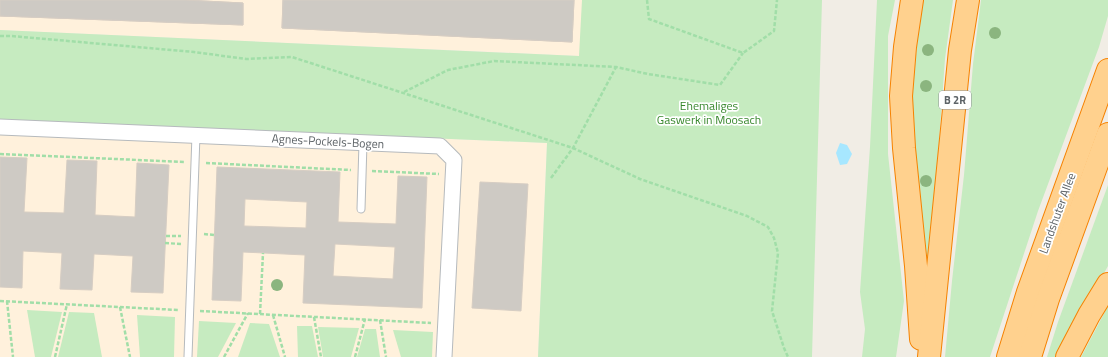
<svg xmlns="http://www.w3.org/2000/svg" width="1108" height="357" font-family="'Titillium Web',sans-serif">
<style>
.commercial{fill:#fff1dc}
.green{fill:#c6ebc0}
.water{fill:#a7e7ff}
.building{fill:#cecac4;stroke:#d6cdc3;fill-rule:evenodd}
.lines{fill:none;stroke-linecap:round;stroke-linejoin:round}
.lane-casing{stroke:#b6babd;stroke-width:9}
.street-casing{stroke:#b6babd;stroke-width:17}
.highway-casing{stroke:#f68200;stroke-width:24}
.path{stroke:#a1dea8;stroke-width:2.5;stroke-dasharray:4 2;stroke-linecap:butt}
.lane{stroke:#fff;stroke-width:7}
.street{stroke:#fff;stroke-width:15}
.highway{stroke:#ffd18e;stroke-width:22}
.tree{fill:#8bb57f}
.labels{text-anchor:middle;dominant-baseline:central;stroke-width:3.5;stroke-linejoin:round;paint-order:stroke}
.shield{fill:#fff;stroke:#8e9295;stroke-width:1}
.shield-label{font-size:11px;font-weight:bold;fill:#5d6367}
.park-label{font-size:12px;fill:#37872c;stroke:#fff}
.street-label{font-size:12px;fill:#5d6367;stroke:#fff}
</style>
<rect width="100%" height="100%" fill="#f1ede5"/>
<g class="commercial">
<path d="M0,0H673L580,56L0,30Z"/>
<path d="M0,120L547,143L538,357H0Z"/>
</g>
<g class="green">
<path d="M582,0H822L812,357H538L547,143L0,120V30L579,56Z"/>
<path d="M877,0H895L888,36V154L904,301L896,357H862L865,329L860,292L870,147Z"/>
<path d="M922,0H953L945,59L940,128L928,301L912,143L913,83Z"/>
<path d="M981,0H1108V16L1099,47L1038,211L990,357H945L952,281L964,175L973,64Z"/>
<path d="M1108,185V266L1057,357H1047L1058,322Z"/>
<path d="M1108,306V357H1081Z"/>
<path d="M27,310L62,312L51,357H35Z"/>
<path d="M69,312L94,313L102,357H58Z"/>
<path d="M137,315L175,317L174,357H140Z"/>
<path d="M199,321L236,323L218,357H197Z"/>
<path d="M250,323L269,324L280,357H238Z"/>
<path d="M297,326H312L318,357H298Z"/>
<path d="M318,327L359,328L351,357H323Z"/>
<path d="M365,329H376L380,357H357Z"/>
<path d="M393,330L433,332L432,357H401Z"/>
</g>
<path class="water" d="M840,143L847,145L852,154L847,164L840,165L836,153Z"/>
<g class="building">
<path d="M0,0H184L243,3V25L0,16Z"/>
<path d="M0,0H184L243,3V25L0,16Z"/>
<path d="M283,0H574L572,42L282,28Z"/>
<path d="M283,0H574L572,42L282,28Z"/>
<path d="M0,157L27,158L24,212L64,213L67,160L97,161L95,215L135,217L137,163L169,165L163,293L131,292L133,256L94,254L92,290L60,289L62,253L23,251L22,288L0,287Z"/>
<path d="M217,167L340,172L338,222L396,224L398,176L427,177L422,308L303,303L305,255L243,252L241,301L212,300ZM245,199L307,202L306,228L244,226ZM335,244L395,247L393,279L333,276Z"/>
<path d="M480,182L528,184L521,311L472,308Z"/>
</g>
<g class="lines">
<defs>
<g id="lane">
<path d="M361,209L363,143"/>
<path d="M188,357L196,135"/>
</g>
<path id="street" d="M0,127L440,146L454,160L444,357"/>
<g id="highway">
<path d="M912,0L905,47L901,96L904,148L916,266L921,339"/>
<path d="M929,357L960,50L968,0"/>
<path d="M1008,357L1028,292L1108,70"/>
<path d="M1030,357L1048,299L1108,134"/>
<path d="M1067,357L1089,315L1108,284"/>
</g>
</defs>
<use href="#lane" class="lane-casing"/>
<use href="#street" class="street-casing"/>
<use href="#highway" class="highway-casing"/>
<g class="path">
<path d="M647,0L649,19L743,53L774,31L777,0"/>
<path d="M0,36H11L194,52L246,59L292,57L573,148L640,179L747,216L768,227L774,238L778,253L772,311L784,348L788,357"/>
<path d="M404,92L448,70L494,61L616,67L648,74L720,85L743,53"/>
<path d="M0,154L185,162"/>
<path d="M206,163L351,170"/>
<path d="M372,171L439,174"/>
<path d="M551,178L573,148L616,67"/>
<path d="M204,234L214,235"/>
<path d="M166,236H181"/>
<path d="M165,243L181,244"/>
<path d="M0,301L179,310"/>
<path d="M7,301L13,357"/>
<path d="M120,307L130,357"/>
<path d="M200,311L431,323"/>
<path d="M260,314L263,253"/>
<path d="M273,315L285,357"/>
<path d="M314,317L321,357"/>
<path d="M380,320L386,357"/>
<path d="M55,357L67,304"/>
<path d="M224,357L248,313"/>
<path d="M355,357L365,319"/>
</g>
<use href="#lane" class="lane"/>
<use href="#street" class="street"/>
<use href="#highway" class="highway"/>
</g>
<g class="tree">
<circle cx="995" cy="33" r="6"/>
<circle cx="928" cy="50" r="6"/>
<circle cx="926" cy="86" r="6"/>
<circle cx="926" cy="181" r="6"/>
<circle cx="277" cy="285" r="6"/>
</g>
<g class="labels">
<rect class="shield" x="939" y="91" width="32" height="18" rx="3"/>
<g class="shield-label">
<text x="955" y="100">B 2R</text>
</g>
<g class="park-label">
<text x="709" y="105">Ehemaliges<tspan x="709" dy="14">Gaswerk in Moosach</tspan></text>
</g>
<g class="street-label">
<text transform="translate(328 141) rotate(3)">Agnes-Pockels-Bogen</text>
<text transform="translate(1057 213) rotate(-70)">Landshuter Allee</text>
</g>
</g>
</svg>
